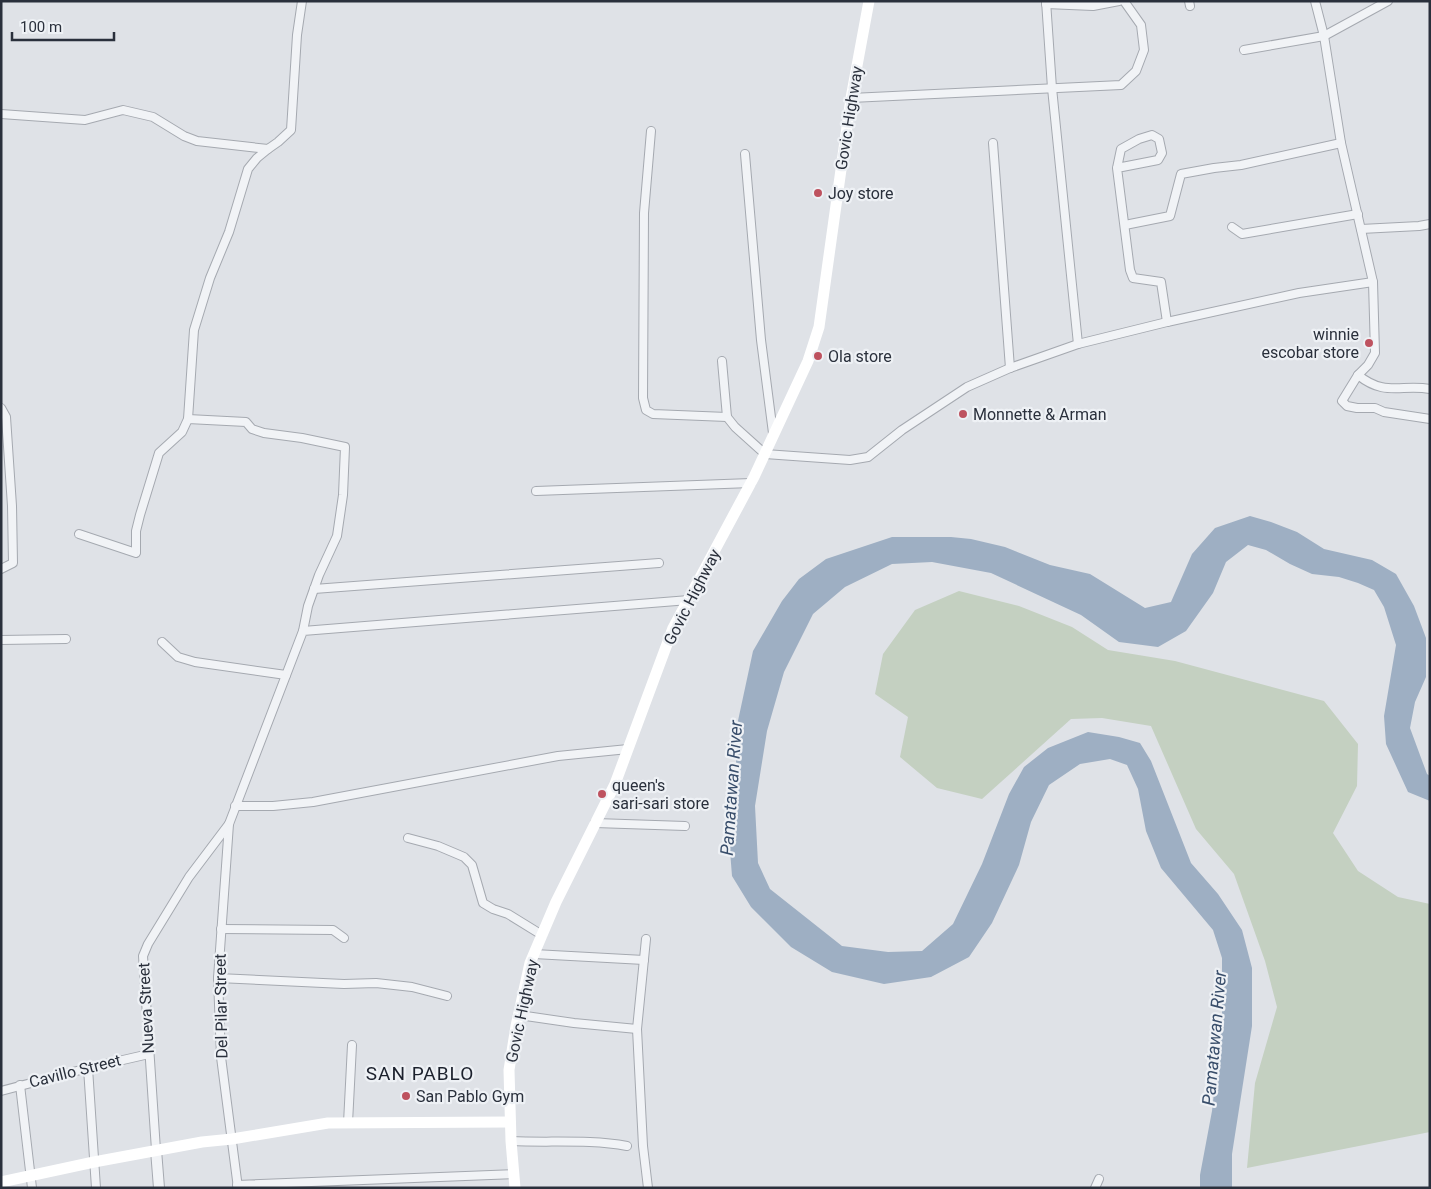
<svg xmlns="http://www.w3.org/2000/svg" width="1431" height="1189" font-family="Roboto,sans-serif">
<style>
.green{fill:#c4d0c1}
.water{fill:#9eafc3}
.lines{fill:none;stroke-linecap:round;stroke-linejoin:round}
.minor-casing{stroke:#a5a9b0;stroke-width:10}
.tertiary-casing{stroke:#a5a9b0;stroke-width:12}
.minor{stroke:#f1f3f6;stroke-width:8}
.tertiary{stroke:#f1f3f6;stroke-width:10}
.secondary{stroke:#fff;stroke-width:11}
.poi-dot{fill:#be525f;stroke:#eef1f5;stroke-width:2}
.labels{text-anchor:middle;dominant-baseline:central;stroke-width:4.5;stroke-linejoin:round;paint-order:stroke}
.street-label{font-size:16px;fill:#2a303c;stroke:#eef1f5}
.poi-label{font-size:16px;fill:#2a303c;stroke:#eef1f5;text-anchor:start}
.water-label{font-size:18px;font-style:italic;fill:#394e6b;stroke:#eef1f5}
.quarter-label{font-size:19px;letter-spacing:1px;fill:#1c212d;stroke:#eef1f5}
</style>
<rect width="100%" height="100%" fill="#dfe2e7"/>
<path class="green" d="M959,591L1019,606L1072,627L1108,650L1175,661L1324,701L1358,744L1357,786L1333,833L1358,871L1398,897L1430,904V1132L1247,1168L1255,1083L1277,1007L1265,961L1234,874L1196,829L1151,726L1102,718L1071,719L982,799L937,788L900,757L908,717L875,694L883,654L915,610Z"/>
<path class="water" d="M1250,516L1271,522L1297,532L1324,549L1372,560L1396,574L1414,606L1426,638V677L1415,702L1410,728L1427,774L1430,776V801L1408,792L1386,744L1384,716L1396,645L1384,607L1374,590L1358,583L1339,577L1312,574L1290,564L1266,550L1248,545L1226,562L1213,593L1186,631L1158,647L1119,642L1081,615L991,573L932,562L892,564L845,587L813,614L784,672L767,731L755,806L758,863L770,889L842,946L888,952L922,951L953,924L982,864L1009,794L1024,767L1048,748L1088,732L1119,737L1140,743L1151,761L1191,863L1218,894L1242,930L1252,968V1026L1232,1154V1188H1200V1175L1212,1111L1222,1018V958L1213,930L1161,868L1146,831L1138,789L1127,765L1110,759L1080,764L1049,785L1031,822L1019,865L992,923L969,957L931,977L884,984L832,972L791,947L751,907L732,876L728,825L736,766V730L753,651L782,601L799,579L826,559L892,537H951L971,539L1005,547L1050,565L1090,574L1145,608L1171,602L1192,554L1215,528Z"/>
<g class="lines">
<defs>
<g id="minor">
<path d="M1046,1L1052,88L1078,344"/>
<path d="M1189,1L1190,6"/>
<path d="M1315,1L1324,36L1341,143L1373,282L1375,353L1368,365L1358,375L1342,401L1347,406L1357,408H1375L1384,412L1430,419"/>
<path d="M1046,4L1093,6L1119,1"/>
<path d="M1244,50L1324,36L1388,1"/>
<path d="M851,98L1121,85L1136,71L1144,50L1141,25L1124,1"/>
<path d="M1,114L85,120L123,110L153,117L184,136L197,141L268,149L278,142L291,130L297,35L302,1"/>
<path d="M651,131L644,213L643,398L646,410L653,414L727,417"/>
<path d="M993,143L1010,368"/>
<path d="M745,154L761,340L773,433"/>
<path d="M1117,168L1158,160L1162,153L1159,139L1152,135L1139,139L1121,149L1117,168L1130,270L1133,278L1161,282L1167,322"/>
<path d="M1125,225L1170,216L1181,174L1214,168L1241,165L1341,143"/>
<path d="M1232,227L1242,234L1358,214"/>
<path d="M1361,229L1419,226L1430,224"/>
<path d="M722,361L727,417L735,427L765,454L850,460L868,457L902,430L967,387L1010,368L1078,344L1167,322L1299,293L1373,282"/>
<path d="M1358,375C1385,397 1401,384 1430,389"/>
<path d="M1,408L6,417L12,506L13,563L1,569"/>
<path d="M188,419L194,330L210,278L229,232L248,169L257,158L268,149"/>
<path d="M536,491L751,483"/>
<path d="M79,534L136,553V531L140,515L159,453L182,432L188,419L246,422L252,429L264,433L302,438L345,447L343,495L337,536L319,575L308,606L303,631"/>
<path d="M314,589L659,563"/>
<path d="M1,640L66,639"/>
<path d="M162,642L178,657L195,662L286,675"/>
<path d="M235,806H273L313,802L558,756L628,749"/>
<path d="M595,823L685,826"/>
<path d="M408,838L438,846L464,857L472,865L483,903L493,909L508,914L542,935"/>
<path d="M221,929L333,930L344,938"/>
<path d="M646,939L637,1029L643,1146L648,1188"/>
<path d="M534,954L644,960"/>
<path d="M218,978L344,984L376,983L412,987L447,996"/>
<path d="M519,1015L574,1023L637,1029"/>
<path d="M88,1068L96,1188"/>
<path d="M20,1085L32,1188"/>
<path d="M1,1091L88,1068L149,1054"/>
<path d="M348,1123L352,1045"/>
<path d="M511,1141C549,1143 589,1139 627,1146"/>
<path d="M156,1150L143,956L148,944L189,877L229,824"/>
<path d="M237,1185L514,1174"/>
<path d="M238,1188L221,1057L218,978L229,824L303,631L689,600"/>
<path d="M1095,1188L1099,1179"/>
</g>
<path id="tertiary" d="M156,1150L159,1188"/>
</defs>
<use href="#minor" class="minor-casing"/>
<use href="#tertiary" class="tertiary-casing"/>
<use href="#minor" class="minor"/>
<use href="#tertiary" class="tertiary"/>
<g class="secondary">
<path d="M1,1182L94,1162L202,1142L232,1139L328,1123L510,1122"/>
<path d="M515,1188L511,1141L509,1070L516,1026L530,963L556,902L615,784L673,628L754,477L808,361L819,327L851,98L869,1"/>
</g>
</g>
<g class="poi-dot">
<circle cx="818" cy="193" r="5"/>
<circle cx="1369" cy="343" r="5"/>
<circle cx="818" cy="356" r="5"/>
<circle cx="963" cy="414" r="5"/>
<circle cx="602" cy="794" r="5"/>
<circle cx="406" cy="1096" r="5"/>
</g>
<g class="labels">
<g class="street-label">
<text transform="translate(849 118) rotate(-81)">Govic Highway</text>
<text transform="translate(692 597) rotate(-63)">Govic Highway</text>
<text transform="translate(221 1006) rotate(-91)">Del Pilar Street</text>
<text transform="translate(146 1008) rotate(-93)">Nueva Street</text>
<text transform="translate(522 1011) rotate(-78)">Govic Highway</text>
<text transform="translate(75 1071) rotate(-14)">Cavillo Street</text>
</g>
<g class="poi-label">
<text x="828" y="193">Joy store</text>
<text x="1359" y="334" text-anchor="end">winnie<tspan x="1359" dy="18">escobar store</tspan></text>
<text x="828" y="356">Ola store</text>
<text x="973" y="414">Monnette &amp; Arman</text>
<text x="612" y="785">queen's<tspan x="612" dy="18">sari-sari store</tspan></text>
<text x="416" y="1096">San Pablo Gym</text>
</g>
<g class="water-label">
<text transform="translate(731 788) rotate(-86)">Pamatawan River</text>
<text transform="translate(1214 1038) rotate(-85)">Pamatawan River</text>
</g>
<g class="quarter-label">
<text x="420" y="1073">SAN PABLO</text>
</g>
</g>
<rect width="1431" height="1189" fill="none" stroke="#2a303c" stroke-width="5"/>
<path d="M12 32v8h102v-8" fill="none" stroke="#2a303c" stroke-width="2.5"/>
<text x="20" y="32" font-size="15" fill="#2a303c" stroke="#eef1f5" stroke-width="4" paint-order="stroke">100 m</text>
</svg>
